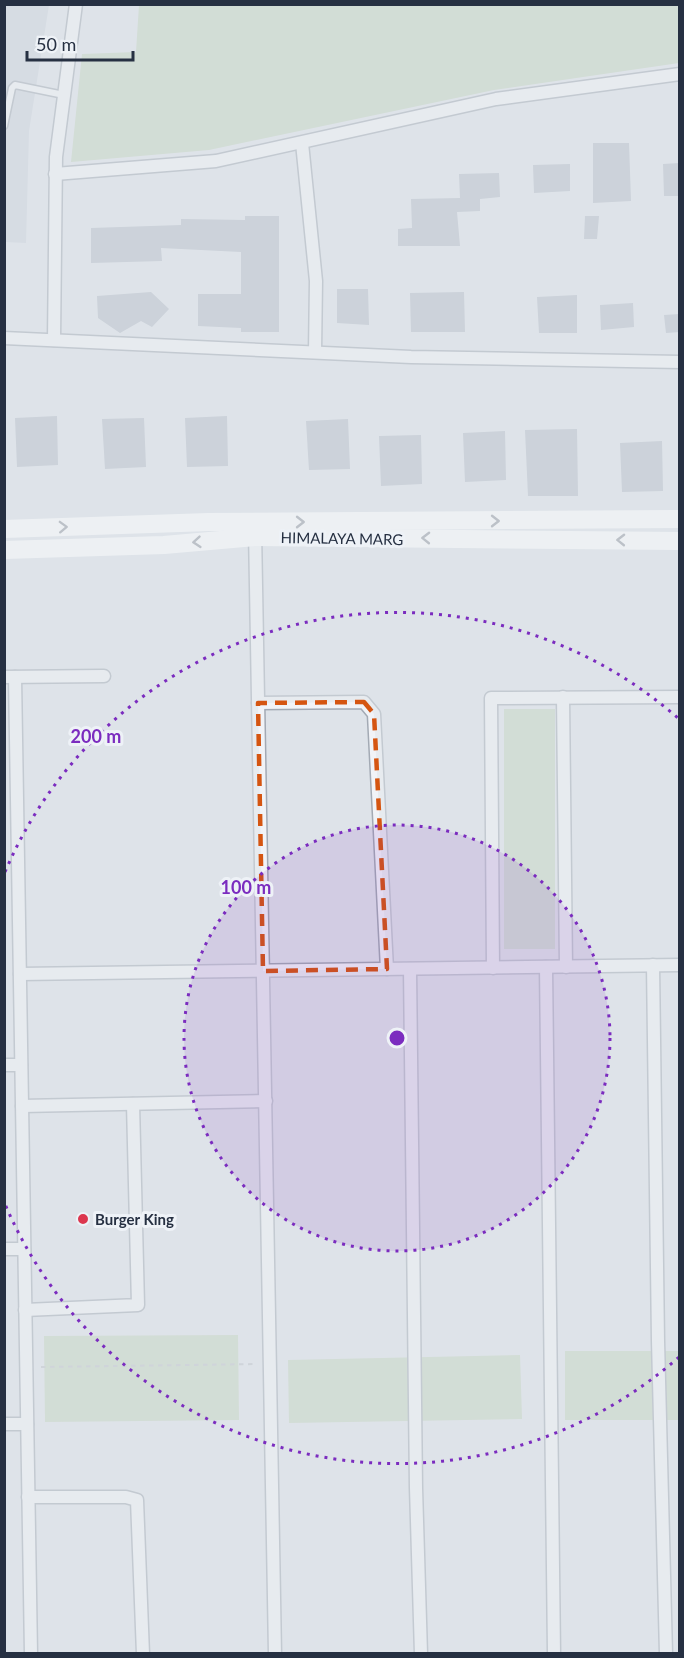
<svg xmlns="http://www.w3.org/2000/svg" width="684" height="1658" font-family="Lato,sans-serif">
<style>
.built{fill:#ccd2dc}
.green{fill:#c4d4be}
.building{fill:#b5bcc7}
.lines{fill:none;stroke-linecap:round;stroke-linejoin:round}
.lane-casing{stroke:#a3aab4;stroke-width:9}
.street-casing{stroke:#a3aab4;stroke-width:15}
.path{stroke:#bcc0c8;stroke-width:2;stroke-dasharray:4.5 4.5;stroke-linecap:butt}
.lane{stroke:#f1f3f7;stroke-width:6}
.street{stroke:#f1f3f7;stroke-width:12}
.secondary{stroke:#fff;stroke-width:18}
.oneway{stroke:#9298a0}
.marked{fill:none;stroke:#d55511;stroke-width:4.5;stroke-dasharray:12 8;stroke-linejoin:round}
.ring{fill:none;stroke:#7b2cbf;stroke-width:3;stroke-dasharray:3 6}
.poi-dot{fill:#dc364e;stroke:#eef2f7;stroke-width:2}
.labels{text-anchor:middle;dominant-baseline:central;stroke-width:6;stroke-linejoin:round;paint-order:stroke}
.street-label{font-size:15px;fill:#263042;stroke:#eef2f7}
.poi-label{font-size:15px;font-weight:bold;fill:#263042;stroke:#eef2f7;text-anchor:start}
.centre{fill:#7b2cbf;stroke:#eef2f7;stroke-width:3}
.ring-label{font-size:18px;text-anchor:middle;font-weight:bold;fill:#7b2cbf;stroke:#eef2f7;stroke-width:6;stroke-linejoin:round;paint-order:stroke}
</style>
<rect width="100%" height="100%" fill="#dee3e9"/>
<path class="built" d="M5,5H49L29,131L26,243L5,242Z"/>
<g class="green">
<path d="M139,5H679V63L494,90L209,150L71,162L82,54L136,52Z"/>
<rect x="504" y="709" width="51" height="240"/>
<path d="M238,1335L239,1420L45,1422L44,1336Z"/>
<rect x="565" y="1351" width="114" height="69"/>
<path d="M520,1355L522,1419L289,1423L288,1360Z"/>
</g>
<g class="building">
<path d="M593,143H629L631,201L593,203Z"/>
<path d="M680,163V196H664L663,164Z"/>
<path d="M570,164V191L534,193L533,165Z"/>
<path d="M499,173L500,197L480,199V211L457,212L460,246H398V229L412,228L411,199L460,198L459,174Z"/>
<path d="M245,216H279V332H241V328L198,326V294H241V252L161,248L162,261L91,263V228L181,225V219L245,220Z"/>
<path d="M585,216H599L597,239H584Z"/>
<path d="M337,289H368L369,325L337,323Z"/>
<path d="M151,292L169,309L152,327L141,321L120,333L98,318L97,296Z"/>
<path d="M464,292L465,332H411L410,293Z"/>
<path d="M577,295V333H539L537,297Z"/>
<path d="M633,303L634,327L601,330L600,305Z"/>
<path d="M680,314V332L666,333L664,315Z"/>
<path d="M57,416L58,465L17,467L15,418Z"/>
<path d="M227,416L228,466L187,467L185,418Z"/>
<path d="M144,418L146,467L105,469L102,419Z"/>
<path d="M348,419L350,469L309,470L306,421Z"/>
<path d="M577,429L578,496H528L525,430Z"/>
<path d="M505,431L506,480L465,482L463,433Z"/>
<path d="M421,435L422,484L381,486L379,436Z"/>
<path d="M662,441L663,491L622,492L620,443Z"/>
</g>
<g class="lines">
<defs>
<path id="lane" d="M4,126L12,88L15,85L64,95"/>
<g id="street">
<path d="M302,143L316,281L315,352"/>
<path d="M55,174L216,161L496,99L680,74"/>
<path d="M4,338L411,357L680,362"/>
<path d="M54,340L56,157L76,4"/>
<path d="M255,530L275,1654"/>
<path d="M4,677L104,676"/>
<path d="M15,677L31,1654"/>
<path d="M563,697L566,967"/>
<path d="M258,703L364,702L374,714L387,969"/>
<path d="M653,965L658,1341L666,1654"/>
<path d="M546,967L554,1654"/>
<path d="M493,968L491,698L680,697"/>
<path d="M410,969L416,1488L421,1654"/>
<path d="M20,974L680,965"/>
<path d="M4,1065H21"/>
<path d="M22,1106L266,1101"/>
<path d="M4,1249H24"/>
<path d="M25,1310L138,1305L133,1104"/>
<path d="M4,1424H27"/>
<path d="M28,1497H126L137,1500L143,1654"/>
</g>
</defs>
<use href="#lane" class="lane-casing"/>
<use href="#street" class="street-casing"/>
<path class="path" d="M41,1367L257,1364"/>
<use href="#lane" class="lane"/>
<use href="#street" class="street"/>
<g class="secondary">
<path d="M4,529L209,522L680,519"/>
<path d="M4,550L164,545L255,537L680,541"/>
</g>
</g>
<defs><path id="oneway-chevron" d="M-2-3.5L2.5 0L-2 3.5" fill="none" stroke-width="1.6" stroke-linecap="round" stroke-linejoin="round" transform="scale(1.5)"/></defs>
<g class="oneway">
<use href="#oneway-chevron" transform="translate(495 521)"/>
<use href="#oneway-chevron" transform="translate(300 522)"/>
<use href="#oneway-chevron" transform="translate(63 527) rotate(-2)"/>
<use href="#oneway-chevron" transform="translate(426 538) rotate(-179)"/>
<use href="#oneway-chevron" transform="translate(621 540) rotate(-179)"/>
<use href="#oneway-chevron" transform="translate(197 542) rotate(175)"/>
</g>
<path d="M0 0H684V1658H0ZM364,702L374,714L387,969L263,971L258,703Z" fill="#dee3e9" fill-opacity=".55" fill-rule="evenodd"/>
<path class="marked" d="M364,702L374,714L387,969L263,971L258,703Z"/>
<circle cx="397" cy="1038" r="213" fill="#7b2cbf" fill-opacity=".12"/>
<g class="ring">
<circle cx="397" cy="1038" r="213"/>
<path d="M679 1357A426 426 0 0 1 5 1204M5 872A426 426 0 0 1 679 719"/>
</g>
<circle class="poi-dot" cx="83" cy="1219" r="6"/>
<g class="labels">
<g class="street-label">
<text transform="translate(342 538) rotate(1)">HIMALAYA MARG</text>
</g>
<g class="poi-label">
<text x="95" y="1219">Burger King</text>
</g>
</g>
<circle cx="397" cy="1038" r="9" class="centre"/>
<g class="ring-label">
<text x="96" y="743">200 m</text>
<text x="246" y="894">100 m</text>
</g>
<rect width="684" height="1658" fill="none" stroke="#263042" stroke-width="12"/>
<path d="M27 51v9h106v-9" fill="none" stroke="#263042" stroke-width="3"/>
<text x="36" y="51" font-size="18" fill="#263042" stroke="#eef2f7" stroke-width="4.5" paint-order="stroke">50 m</text>
</svg>
